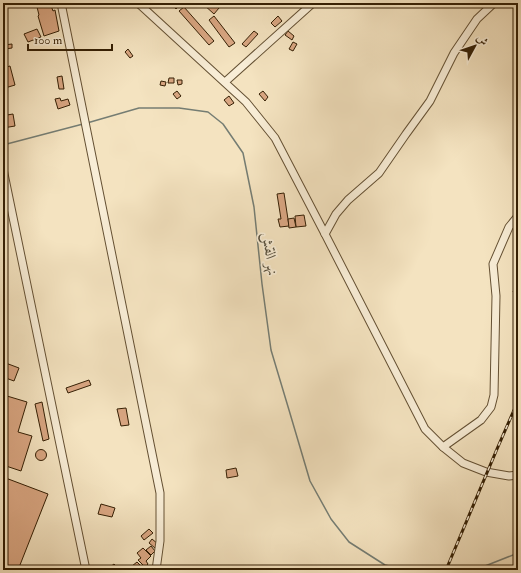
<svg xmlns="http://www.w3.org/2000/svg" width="521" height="573" font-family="'IM FELL Double Pica',Amiri,serif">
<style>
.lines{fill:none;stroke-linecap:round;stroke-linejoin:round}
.stream{stroke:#757d73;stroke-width:1.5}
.building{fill:#d9a682;stroke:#341f04}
.minor-casing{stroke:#645033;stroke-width:9}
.minor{stroke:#f8edd6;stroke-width:7}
.rail-casing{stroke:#341f04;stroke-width:3}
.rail{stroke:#f8edd6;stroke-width:1.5;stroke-dasharray:4.5;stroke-linecap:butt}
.labels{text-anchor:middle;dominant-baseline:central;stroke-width:3.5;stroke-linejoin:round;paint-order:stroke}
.water-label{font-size:15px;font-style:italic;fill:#554e3c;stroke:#f8edd6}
</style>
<rect width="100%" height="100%" fill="#f4e3c0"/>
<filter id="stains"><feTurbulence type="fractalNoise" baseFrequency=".005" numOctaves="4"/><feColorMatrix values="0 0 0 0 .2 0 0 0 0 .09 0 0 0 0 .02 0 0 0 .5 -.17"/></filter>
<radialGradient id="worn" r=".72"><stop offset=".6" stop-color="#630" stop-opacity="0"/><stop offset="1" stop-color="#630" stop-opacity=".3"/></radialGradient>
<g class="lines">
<g class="stream">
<path d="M87,123L139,108H179L208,112L223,124L243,153L254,207L262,284L271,350L289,410L310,481L331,519L349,542L385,565L405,570"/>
<path d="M3,145L83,124"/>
<path d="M475,570L518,553"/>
</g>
</g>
<g class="building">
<path d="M36,3H50L53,11L55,10L59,31L44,36L38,16L39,15Z"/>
<path d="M174,3H178L180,5L176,9L172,5Z"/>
<path d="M204,3H213L219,8L214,14L203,4Z"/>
<path d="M184,7L214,41L209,45L179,11Z"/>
<path d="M214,16L235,43L229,47L209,20Z"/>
<path d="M278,16L282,21L275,27L271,23Z"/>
<path d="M37,29L41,37L28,42L24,34Z"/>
<path d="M254,31L258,34L246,47L242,44Z"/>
<path d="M288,31L294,36L292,40L285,35Z"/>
<path d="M293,42L297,44L293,51L289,49Z"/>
<path d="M12,44V48L5,49L4,45Z"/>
<path d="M128,49L133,56L130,58L125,52Z"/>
<path d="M10,66L15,85L5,88L3,80V68Z"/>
<path d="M62,76L64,89H59L57,77Z"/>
<path d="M169,78H174V83H168Z"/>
<path d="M177,80H182V84L178,85Z"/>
<path d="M161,81L166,82L165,86L160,85Z"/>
<path d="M177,91L181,96L177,99L173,94Z"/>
<path d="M263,91L268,97L265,101L259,94Z"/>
<path d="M229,96L234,103L229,106L224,100Z"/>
<path d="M60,98L61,101L68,99L70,105L58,109L55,99Z"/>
<path d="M6,111L7,115L13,114L15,126L3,128V112Z"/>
<path d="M284,193L289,226L280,227L278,219H281L277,194Z"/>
<path d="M304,215L306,226L296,227L295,216Z"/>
<path d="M294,218L296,227L289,228L288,219Z"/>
<path d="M517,282L518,283V294L513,292Z"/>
<path d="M3,362L19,368L14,381L3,377Z"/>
<path d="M89,380L91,385L68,393L66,388Z"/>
<path d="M7,396L27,402L18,432L32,436L21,471L3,465V408Z"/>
<path d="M42,402L49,439L43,441L35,404Z"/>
<path d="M126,408L129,425L121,426L117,409Z"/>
<circle cx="41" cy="455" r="5.5"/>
<path d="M236,468L238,476L227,478L226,470Z"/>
<path d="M3,477L48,494L18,570H3Z"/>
<path d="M101,504L115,508L112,517L98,514Z"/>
<path d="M149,529L153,533L144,540L141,536Z"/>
<path d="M152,539L158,544L155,548L149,543Z"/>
<path d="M151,546L155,551L151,555L146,550Z"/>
<path d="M143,548L151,556L146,561L148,564L145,567L138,560L141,558L137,553Z"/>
<path d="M137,562L144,569L142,570H136L132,566Z"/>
<path d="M114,564L117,567L114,570H113L110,567Z"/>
<path d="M131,566L135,570H127Z"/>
</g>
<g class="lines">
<defs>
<g id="minor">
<path d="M61,3L160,493V541L156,570"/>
<path d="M138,3L246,102L275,138L325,234L425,429L443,447L463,463L486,472L509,476L518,475"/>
<path d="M225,82L313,3"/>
<path d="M3,169L86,570"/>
<path d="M325,234L336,214L348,200L379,173L406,134L430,101L454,53L477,19L494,3"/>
<path d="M443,447L481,420L491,407L494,395L496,296L493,264L509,227L518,216"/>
</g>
</defs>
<use href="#minor" class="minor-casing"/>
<use href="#minor" class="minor"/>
<defs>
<path id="rail" d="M446,570L497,449L518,401"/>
</defs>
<use href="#rail" class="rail-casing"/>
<use href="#rail" class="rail"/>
</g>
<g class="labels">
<g class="water-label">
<text transform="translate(270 254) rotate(83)">نهر القش</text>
</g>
</g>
<rect width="521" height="573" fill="none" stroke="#f4e3c0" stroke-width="16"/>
<rect x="4" y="4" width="513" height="565" fill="none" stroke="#341f04" stroke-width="2"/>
<rect x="8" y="8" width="505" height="557" fill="none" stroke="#341f04"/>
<g transform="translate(475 46) rotate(50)" stroke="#f8edd6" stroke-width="3" paint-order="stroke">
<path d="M0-3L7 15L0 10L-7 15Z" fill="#341f04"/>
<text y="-6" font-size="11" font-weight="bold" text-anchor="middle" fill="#341f04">ش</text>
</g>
<path d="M28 44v6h84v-6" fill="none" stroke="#341f04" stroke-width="2"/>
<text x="34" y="44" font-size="12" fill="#341f04" stroke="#f8edd6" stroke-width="3" paint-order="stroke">100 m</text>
<rect width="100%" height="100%" filter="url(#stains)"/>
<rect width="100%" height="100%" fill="url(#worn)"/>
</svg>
